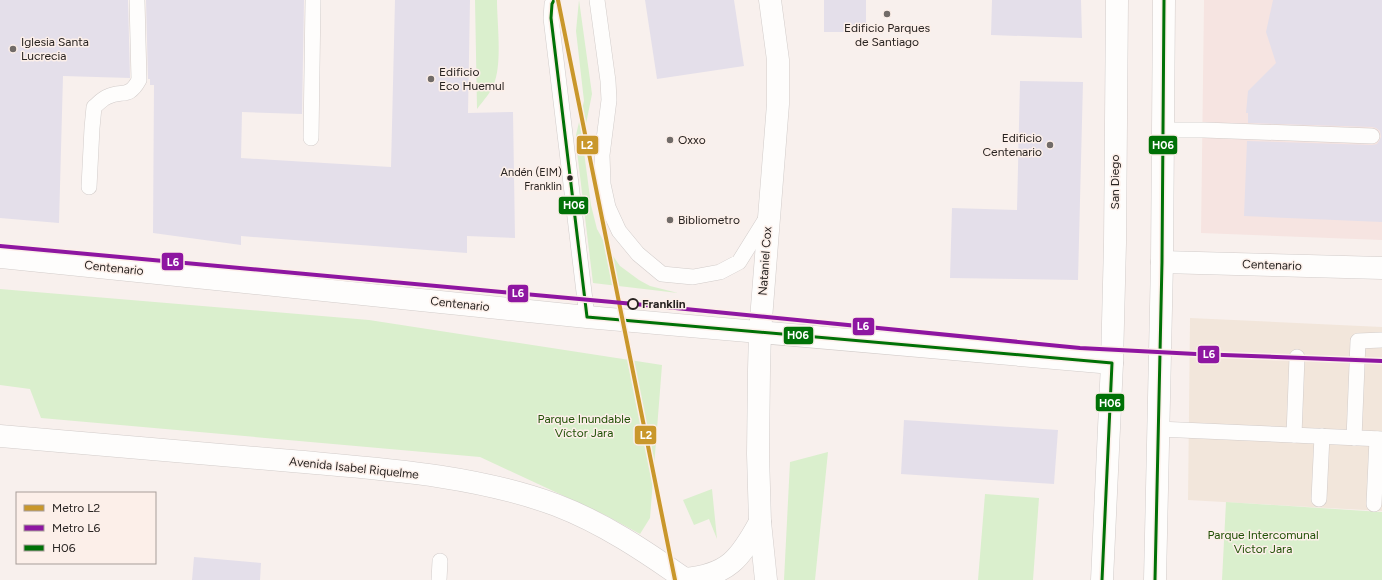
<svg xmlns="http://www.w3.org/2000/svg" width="1382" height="580" font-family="Figtree,sans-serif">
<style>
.commercial{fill:#f6e4e1}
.industrial{fill:#f2e6db}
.green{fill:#daefcd}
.building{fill:#e4dfea}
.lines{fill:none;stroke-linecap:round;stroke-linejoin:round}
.lane-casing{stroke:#d2ccca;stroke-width:16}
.street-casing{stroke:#d2ccca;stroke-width:23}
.primary-casing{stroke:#d2ccca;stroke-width:23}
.lane{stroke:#fefdfc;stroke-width:15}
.street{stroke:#fefdfc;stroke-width:22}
.primary{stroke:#fefdfc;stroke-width:22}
.bus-1-casing{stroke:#fcefe9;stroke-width:6}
.bus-1{stroke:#007106;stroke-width:3}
.metro-1-casing{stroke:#fcefe9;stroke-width:7}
.metro-2-casing{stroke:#fcefe9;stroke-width:7}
.metro-1{stroke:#c9972b;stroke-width:4}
.metro-2{stroke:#8e16a1;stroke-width:4}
.poi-dot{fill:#716b68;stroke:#fcefe9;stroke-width:1.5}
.bus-dot{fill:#282321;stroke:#fcefe9;stroke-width:1.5}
.stop-dot{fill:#fcefe9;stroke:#282321;stroke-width:2}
.labels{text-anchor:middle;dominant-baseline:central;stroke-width:3;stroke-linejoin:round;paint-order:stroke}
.bus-label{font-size:11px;fill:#282321;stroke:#fcefe9;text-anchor:end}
.poi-label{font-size:12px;fill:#282321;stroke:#fcefe9;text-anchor:start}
.street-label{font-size:12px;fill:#282321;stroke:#fcefe9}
.stop-label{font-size:12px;font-weight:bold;fill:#282321;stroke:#fcefe9;text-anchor:start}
.park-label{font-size:12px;fill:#205005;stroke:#fcefe9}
.line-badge{stroke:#fcefe9;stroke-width:1.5}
.badge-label{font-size:11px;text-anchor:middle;font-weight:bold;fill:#fff}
</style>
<rect width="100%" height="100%" fill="#f8f0ed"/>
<path class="commercial" d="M1204,0H1382V240L1201,233Z"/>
<path class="industrial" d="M1190,318L1382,327V511L1188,500Z"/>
<g class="green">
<path d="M475,0H497C497,22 502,60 495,81C492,91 484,100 477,109Z"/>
<path d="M579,0L592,94L583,139L584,152L591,205L597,229L608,249L620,266L639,280L650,286L678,293L593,283L576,143V135L584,101L576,31Z"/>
<path d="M0,289L369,320L662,365L650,518L640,534L607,516L480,457L41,418L30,389L0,385Z"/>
<path d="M828,452L815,580H784L790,462Z"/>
<path d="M712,489L717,539L709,519L694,525L683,500Z"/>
<path d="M985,494L1039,498L1033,580H978Z"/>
<path d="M1226,502L1382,512V580H1222Z"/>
</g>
<g class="building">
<path d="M0,0H128L130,78L63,76L59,223L0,218Z"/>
<path d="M146,0H304L302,114L242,112L241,158L391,167L395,0H470L468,113L513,112L515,238L467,236V253L241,236V245L153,233L154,85H150V79H148Z"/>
<path d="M645,0H734L744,66L657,79Z"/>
<rect x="824" y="0" width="42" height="32"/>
<path d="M992,0H1081L1082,38L991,35Z"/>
<path d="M1273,0H1382V222L1244,216L1247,141L1372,145L1377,144L1379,141L1381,137L1380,131L1376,128L1372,127L1248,123V113H1246L1248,91L1276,63L1266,32Z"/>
<path d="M1020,81L1083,82L1078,280L950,278L952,208L1017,210Z"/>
<path d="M904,420L1058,430L1054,484L901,474Z"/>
<path d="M194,557L261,563L260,580H192Z"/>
</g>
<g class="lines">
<defs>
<g id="lane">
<path d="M554,0L552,4L551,18L587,317"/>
<path d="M597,0L608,81L609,100L602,155L603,184L608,207L619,231L638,254L662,274L693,277L720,272L739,262L767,217"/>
<path d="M1163,130H1204L1372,136"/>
<path d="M311,138L313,0"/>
<path d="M89,187L92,128L94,107C98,104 102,99 107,97C122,89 128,100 139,80L137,0"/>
<path d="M1158,429L1382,439"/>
<path d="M1294,435L1297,357"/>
<path d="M1354,438L1358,341L1382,340"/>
<path d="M1319,499L1322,436"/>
<path d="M1374,504L1377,439"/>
<path d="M439,580L440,561"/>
</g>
<g id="street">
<path d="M0,257L587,317L1112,363"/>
<path d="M1162,262L1382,268"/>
<path d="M685,579C728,575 740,559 760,522"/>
<path d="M766,580L760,522L758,454L759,370L760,332L778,104V60L770,0"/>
</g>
<g id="primary">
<path d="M0,436C97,444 195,453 292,461C380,469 472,474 556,505C603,523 645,551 686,580"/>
<path d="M1102,580L1112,363L1115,243L1117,0"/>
<path d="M1155,580L1162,262L1164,0"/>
</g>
</defs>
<use href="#lane" class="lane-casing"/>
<use href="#street" class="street-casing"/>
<use href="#primary" class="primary-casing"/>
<use href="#lane" class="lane"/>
<use href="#street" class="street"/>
<use href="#primary" class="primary"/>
<defs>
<g id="bus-1">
<path d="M554,0L552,4L551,18L587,317L1112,363L1102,580"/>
<path d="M1155,580L1162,262L1164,0"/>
</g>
</defs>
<use href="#bus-1" class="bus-1-casing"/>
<use href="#bus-1" class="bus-1"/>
<defs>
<path id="metro-1" d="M558,0L675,580"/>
<path id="metro-2" d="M0,246L645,305L1080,348L1196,354L1382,361"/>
</defs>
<use href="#metro-1" class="metro-1-casing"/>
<use href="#metro-2" class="metro-2-casing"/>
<use href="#metro-1" class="metro-1"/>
<use href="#metro-2" class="metro-2"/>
</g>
<g class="poi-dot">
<circle cx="887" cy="14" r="4"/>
<circle cx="13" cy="49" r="4"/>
<circle cx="431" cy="79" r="4"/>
<circle cx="670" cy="140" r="4"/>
<circle cx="1050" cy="145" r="4"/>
<circle cx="670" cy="220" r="4"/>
</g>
<circle class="bus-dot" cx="570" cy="178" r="3.5"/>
<circle class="stop-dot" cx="633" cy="304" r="5"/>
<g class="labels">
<g class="bus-label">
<text x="562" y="172">Andén (EIM)<tspan x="562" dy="14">Franklin</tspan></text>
</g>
<g class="poi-label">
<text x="887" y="28" text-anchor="middle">Edificio Parques<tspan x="887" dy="14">de Santiago</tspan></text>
<text x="21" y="42">Iglesia Santa<tspan x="21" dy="14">Lucrecia</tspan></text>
<text x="439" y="72">Edificio<tspan x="439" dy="14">Eco Huemul</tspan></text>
<text x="1042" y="138" text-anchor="end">Edificio<tspan x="1042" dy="14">Centenario</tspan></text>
<text x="678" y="140">Oxxo</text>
<text x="678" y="220">Bibliometro</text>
</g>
<g class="street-label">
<text transform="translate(1115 182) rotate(-90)">San Diego</text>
<text transform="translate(765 261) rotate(-86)">Nataniel Cox</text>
<text transform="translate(1272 265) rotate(2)">Centenario</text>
<text transform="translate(114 268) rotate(6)">Centenario</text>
<text transform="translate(460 304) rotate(6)">Centenario</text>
<text transform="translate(354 468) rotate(6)">Avenida Isabel Riquelme</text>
</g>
<g class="stop-label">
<text x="642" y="304">Franklin</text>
</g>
<g class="park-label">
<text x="584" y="419">Parque Inundable<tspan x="584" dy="14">Víctor Jara</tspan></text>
<text x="1263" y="535">Parque Intercomunal<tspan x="1263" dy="14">Victor Jara</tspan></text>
</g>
</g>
<g class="line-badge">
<rect x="576" y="135" width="23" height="20" rx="4" fill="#c9972b"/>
<rect x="1148" y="135" width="30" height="20" rx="4" fill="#007106"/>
<rect x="558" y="196" width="31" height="19" rx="4" fill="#007106"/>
<rect x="161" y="252" width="23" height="19" rx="4" fill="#8e16a1"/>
<rect x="507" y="284" width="22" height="19" rx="4" fill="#8e16a1"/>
<rect x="852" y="317" width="23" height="19" rx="4" fill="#8e16a1"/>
<rect x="783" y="326" width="31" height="19" rx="4" fill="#007106"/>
<rect x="1197" y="345" width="23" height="19" rx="4" fill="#8e16a1"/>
<rect x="1095" y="393" width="30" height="19" rx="4" fill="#007106"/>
<rect x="634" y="425" width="23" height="20" rx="4" fill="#c9972b"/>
</g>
<g class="badge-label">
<text x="587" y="149">L2</text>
<text x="1163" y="149">H06</text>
<text x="574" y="209">H06</text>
<text x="173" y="266">L6</text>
<text x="518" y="297">L6</text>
<text x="863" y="330">L6</text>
<text x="798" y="339">H06</text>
<text x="1209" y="358">L6</text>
<text x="1110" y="407">H06</text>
<text x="646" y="439">L2</text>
</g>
<rect x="16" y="492" width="140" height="72" fill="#fcefe9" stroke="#a79d99"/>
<rect x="24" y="505" width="20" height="6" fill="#c9972b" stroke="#a79d99"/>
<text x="52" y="512" font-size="12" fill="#282321">Metro L2</text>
<rect x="24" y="525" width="20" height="6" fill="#8e16a1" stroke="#a79d99"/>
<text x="52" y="532" font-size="12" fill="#282321">Metro L6</text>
<rect x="24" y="545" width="20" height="6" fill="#007106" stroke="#a79d99"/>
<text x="52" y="552" font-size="12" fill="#282321">H06</text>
</svg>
